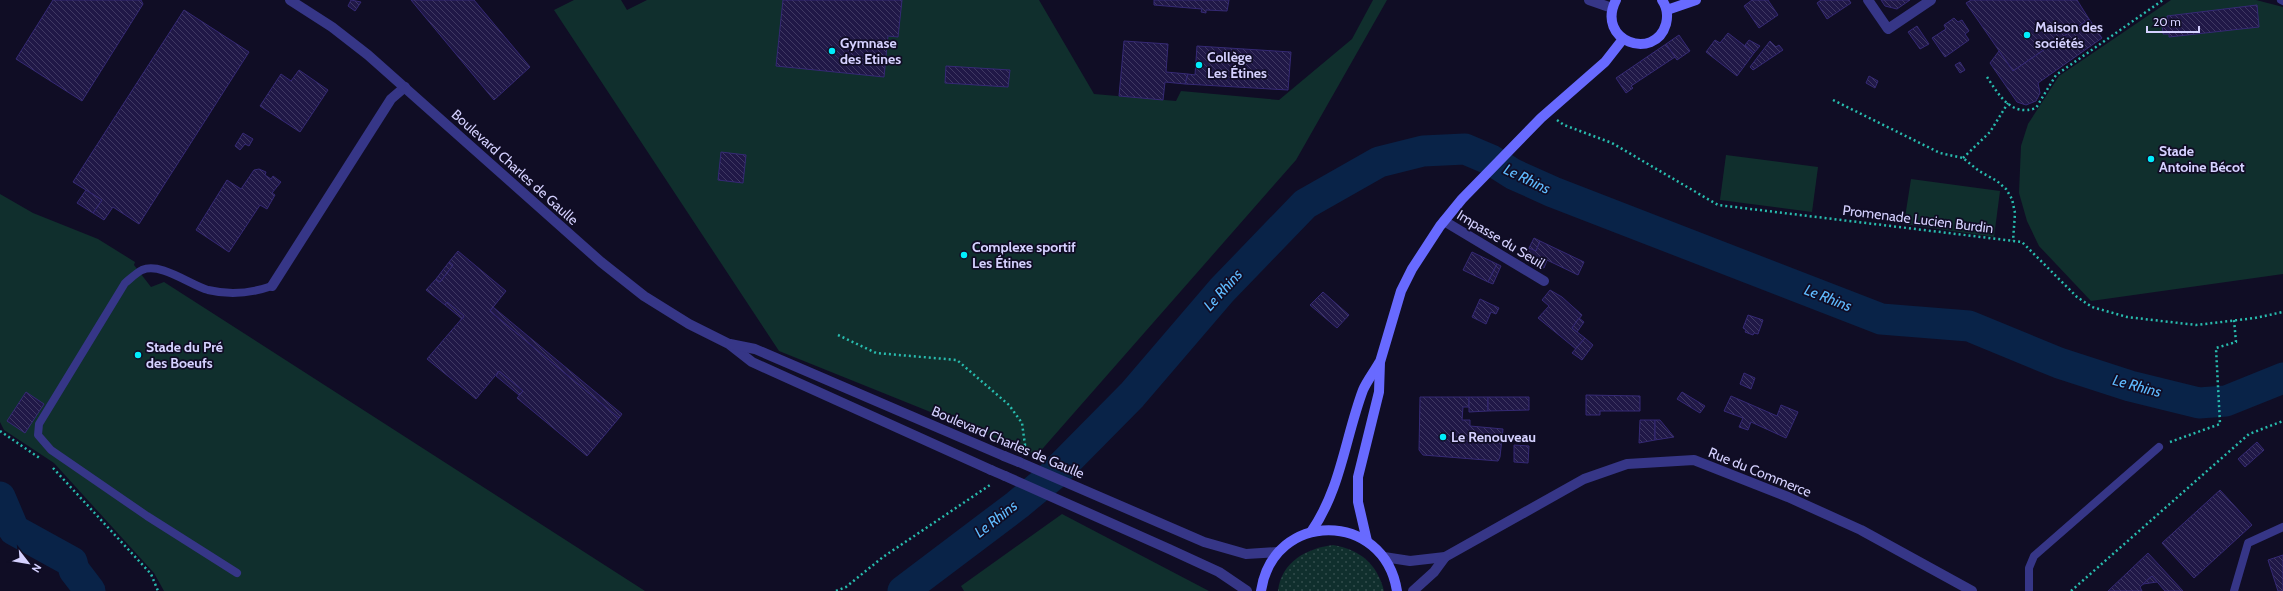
<svg xmlns="http://www.w3.org/2000/svg" width="2283" height="591" font-family="Cabin,sans-serif">
<style>
.grass{fill:url(#grass-dots)}
.garden{fill:#102f2d}
.lines{fill:none;stroke-linecap:round;stroke-linejoin:round}
.river{stroke:#092348;stroke-width:31}
.building{fill:url(#building-back-hatch);stroke:#352974}
.path{stroke:#28bcae;stroke-width:2.5;stroke-dasharray:2 3;stroke-linecap:butt}
.service{stroke:#363687;stroke-width:8}
.minor{stroke:#363687;stroke-width:10}
.tertiary{stroke:#363687;stroke-width:10}
.secondary{stroke:#686aff;stroke-width:10}
.tertiary-bridge{stroke:#363687;stroke-width:10}
.poi-dot{fill:#00edfc;stroke:#100d25;stroke-width:1.5}
.labels{text-anchor:middle;dominant-baseline:central;stroke-width:3.5;stroke-linejoin:round;paint-order:stroke}
.poi-label{font-size:14px;font-weight:bold;fill:#d5d1ff;stroke:#100d25;text-anchor:start}
.street-label{font-size:14px;fill:#d5d1ff;stroke:#100d25}
.water-label{font-size:15px;font-style:italic;fill:#5fbbff;stroke:#100d25}
</style>
<defs>
<pattern id="grass-dots" width="8" height="8" patternUnits="userSpaceOnUse"><rect width="8" height="8" fill="#102f2d"/><path d="M2 2h.1M6 6h.1" fill="none" stroke="#324c4c" stroke-width="1.8" stroke-linecap="round"/></pattern>
<pattern id="building-back-hatch" width="6" height="6" patternUnits="userSpaceOnUse"><rect width="6" height="6" fill="#201847"/><path d="M-1 5l2 2M0 0l6 6M5-1l2 2" fill="none" stroke="#403963"/></pattern>
</defs>
<rect width="100%" height="100%" fill="#100d25"/>
<path class="grass" d="M1333,545C1361,550 1377,564 1384,591H1278C1281,562 1307,548 1333,545Z"/>
<g class="garden">
<path d="M574,0H621L627,10L647,0H1039L1094,94L1176,101L1181,91L1279,100L1352,39L1373,0H1387L1296,160L1037,455L779,351L554,10Z"/>
<path d="M2171,0H2256L2283,7V274L2091,301L2039,246L2027,221L2019,193L2021,146L2028,124L2059,76Z"/>
<path d="M1726,155L1818,167L1812,212L1720,200Z"/>
<path d="M1911,179L2000,191L1994,237L1904,224Z"/>
<path d="M0,194L33,213L98,239L135,262L134,265L151,287L164,282L645,591H164L154,573L54,463L4,430L0,422Z"/>
<path d="M1062,514L1209,591H964L961,586Z"/>
</g>
<g class="lines">
<g class="river">
<path d="M0,497L14,530L72,562L74,570L90,591"/>
<path d="M903,591L1017,505L1052,476L1132,395L1222,290L1305,204L1379,162L1423,151L1465,149L1491,160L1513,174L1553,192L1881,319L1969,326L2059,363L2130,386L2199,403L2226,401L2283,378"/>
</g>
</g>
<g class="building">
<path d="M53,0H141L143,4L82,101L16,59Z"/>
<path d="M351,0L361,2L355,11L348,6Z"/>
<path d="M411,0H474L530,67L494,100Z"/>
<path d="M783,0H902L898,37L888,36L884,77L776,66Z"/>
<path d="M1154,0H1229L1227,11L1206,10V13L1201,12L1202,9L1154,5Z"/>
<path d="M1752,0H1768L1778,15L1759,28L1744,6Z"/>
<path d="M1821,0H1849L1851,3L1827,19L1817,3Z"/>
<path d="M1881,0H1910L1897,9L1885,6Z"/>
<path d="M1971,0H2077L2089,19L2013,71L1966,3Z"/>
<path d="M2257,5L2259,27L2169,37V34H2163L2162,24L2168,23L2167,16Z"/>
<path d="M184,10L249,52L139,224L113,207L104,220L93,213L102,200L73,182Z"/>
<path d="M1954,18L1958,22L1962,20L1969,31L1965,34L1969,40L1945,57L1932,38L1946,29L1944,25Z"/>
<path d="M2089,19L2102,38L2038,83L2040,93L2036,101L2026,105L2017,102L1990,63L1999,51L2013,71Z"/>
<path d="M1917,26L1929,44L1920,49L1908,32Z"/>
<path d="M1728,33L1754,53L1737,76L1706,52L1715,40L1720,43Z"/>
<path d="M1679,35L1690,51L1677,60L1666,44Z"/>
<path d="M1749,40L1760,46L1754,53L1745,45Z"/>
<path d="M1124,41L1168,44L1166,72L1188,74L1185,84L1165,82L1163,100L1119,96Z"/>
<path d="M1770,41L1776,47L1779,45L1783,50L1753,70L1750,67Z"/>
<path d="M1666,44L1675,57L1631,86L1633,88L1626,93L1616,78Z"/>
<path d="M1197,46L1291,52L1288,90L1185,84L1188,74L1195,75Z"/>
<path d="M1960,62L1965,70L1960,73L1955,65Z"/>
<path d="M946,66L1010,70L1008,87L945,83Z"/>
<path d="M299,70L328,90L300,132L260,106L281,74L291,81Z"/>
<path d="M1869,76L1878,81L1875,88L1866,83Z"/>
<path d="M243,133L253,139L249,146L245,144L240,150L235,146Z"/>
<path d="M721,152L746,155L743,183L718,180Z"/>
<path d="M259,169L266,172L265,175L271,179L273,176L281,182L272,193L275,195L267,209L260,205L229,252L196,230L227,180L241,189L254,170Z"/>
<path d="M86,190L102,200L93,213L77,203Z"/>
<path d="M1534,238L1540,241L1536,251L1529,248Z"/>
<path d="M1540,241L1584,262L1578,275L1547,260L1544,268L1524,259L1529,248L1536,251Z"/>
<path d="M458,251L506,291L490,311L619,418L587,456L517,398L523,391L499,371L476,399L427,359L464,316L447,302L445,305L426,290L436,279L440,282L453,265L449,262Z"/>
<path d="M1472,252L1497,264L1488,282L1463,270Z"/>
<path d="M449,262L453,265L440,282L436,279Z"/>
<path d="M1497,264L1501,266L1493,284L1488,282Z"/>
<path d="M1550,290L1562,297L1582,315L1572,328L1585,338L1576,349L1538,318L1549,306L1542,300Z"/>
<path d="M1323,292L1349,315L1337,328L1310,305Z"/>
<path d="M1480,299L1499,308L1496,314L1491,312L1486,324L1472,317Z"/>
<path d="M447,302L464,316L462,319L445,305Z"/>
<path d="M493,307L622,414L619,418L490,311Z"/>
<path d="M1748,315L1763,320L1758,334L1754,333L1753,335L1745,332L1746,330L1743,328Z"/>
<path d="M1579,318L1584,322L1577,332L1572,328Z"/>
<path d="M1585,338L1593,345L1582,360L1572,353Z"/>
<path d="M499,371L523,391L519,395L496,376Z"/>
<path d="M1744,373L1755,378L1751,389L1740,384Z"/>
<path d="M26,392L44,404L25,433L7,421Z"/>
<path d="M1682,392L1705,406L1700,413L1677,399Z"/>
<path d="M1586,395L1640,396V411H1600V415H1586Z"/>
<path d="M1731,396L1777,416L1781,405L1798,412L1786,438L1751,422L1748,430L1739,427L1743,418L1724,411Z"/>
<path d="M1420,397H1469V407H1463L1462,420H1470V426L1503,429L1500,457L1498,461L1423,455L1419,450Z"/>
<path d="M1469,397H1488V411L1469,412Z"/>
<path d="M1488,397H1529V410L1488,411Z"/>
<path d="M1640,420H1655V440L1639,443Z"/>
<path d="M1655,420H1660L1674,437L1655,440Z"/>
<path d="M2257,442L2264,450L2245,467L2238,459Z"/>
<path d="M1514,445L1529,446L1528,463L1514,462Z"/>
<path d="M2220,490L2252,525L2194,578L2162,543Z"/>
<path d="M2148,553L2183,591H2165L2152,576L2140,587L2142,591H2108Z"/>
<path d="M2283,555V591H2278L2268,560Z"/>
<path d="M2152,576L2157,582L2143,584Z"/>
</g>
<g class="lines">
<g class="path">
<path d="M1987,77C1999,95 2011,117 2036,108L2056,75L2163,0"/>
<path d="M1833,100L1940,153L1963,158L1979,171L1997,181L2006,189L2012,199L2015,213L2013,241"/>
<path d="M1557,120L1564,125L1612,143L1718,205L2022,242L2077,297L2092,307L2127,317L2196,325L2255,318L2283,312"/>
<path d="M1963,158L1990,132L2008,103"/>
<path d="M838,335L876,353L957,360L1009,405L1022,423L1025,445L1021,449"/>
<path d="M0,431L41,459"/>
<path d="M2170,442L2220,424L2216,348L2236,342L2234,320"/>
<path d="M53,468L151,574L158,591"/>
<path d="M836,591L846,587L883,557L990,485"/>
<path d="M2071,591L2249,434L2283,421"/>
</g>
<g class="service">
<path d="M2281,0L2283,1"/>
<path d="M237,573L147,516L51,450L38,435L39,424L125,283C130,279 136,273 142,270C161,262 190,285 208,290C229,295 252,293 272,286"/>
<path d="M2029,591V568L2034,556L2159,447"/>
<path d="M2234,591L2248,543L2283,527"/>
</g>
<g class="minor">
<path d="M1589,0L1612,8"/>
<path d="M1868,0L1888,29L1931,0"/>
<path d="M1444,221L1544,281"/>
<path d="M272,286L391,99L405,87"/>
<path d="M1384,557L1410,561L1445,557L1584,479L1627,464L1694,460L1788,497L1861,530L1972,591"/>
<path d="M1413,591L1434,572L1445,557"/>
</g>
<g class="tertiary">
<path d="M290,0L332,27L368,55L601,262L644,296L689,324L729,344L752,362L991,470"/>
<path d="M730,344L755,349L1004,456"/>
<path d="M1019,462L1204,542L1246,554L1278,552"/>
<path d="M1005,476L1169,549L1219,572L1247,591"/>
</g>
<g class="secondary">
<path d="M1616,0C1595,41 1655,62 1666,24C1668,16 1667,7 1662,0"/>
<path d="M1667,10L1696,0"/>
<path d="M1311,532C1341,489 1345,438 1363,390C1367,381 1374,372 1379,363"/>
<path d="M1367,541L1358,502V477L1379,392L1380,362L1401,291L1412,269L1440,226L1462,199L1541,118L1605,62L1623,39"/>
<path d="M1261,591C1273,510 1384,510 1397,591"/>
</g>
<g class="tertiary-bridge">
<path d="M1004,456L1019,462"/>
<path d="M991,470L1005,476"/>
</g>
</g>
<g class="poi-dot">
<circle cx="2027" cy="35" r="4"/>
<circle cx="832" cy="51" r="4"/>
<circle cx="1199" cy="65" r="4"/>
<circle cx="2151" cy="159" r="4"/>
<circle cx="964" cy="255" r="4"/>
<circle cx="138" cy="355" r="4"/>
<circle cx="1443" cy="437" r="4"/>
</g>
<g class="labels">
<g class="poi-label">
<text x="2035" y="27">Maison des<tspan x="2035" dy="16">sociétés</tspan></text>
<text x="840" y="43">Gymnase<tspan x="840" dy="16">des Etines</tspan></text>
<text x="1207" y="57">Collège<tspan x="1207" dy="16">Les Étines</tspan></text>
<text x="2159" y="151">Stade<tspan x="2159" dy="16">Antoine Bécot</tspan></text>
<text x="972" y="247">Complexe sportif<tspan x="972" dy="16">Les Étines</tspan></text>
<text x="146" y="347">Stade du Pré<tspan x="146" dy="16">des Boeufs</tspan></text>
<text x="1451" y="437">Le Renouveau</text>
</g>
<g class="street-label">
<text transform="translate(515 167) rotate(42)">Boulevard Charles de Gaulle</text>
<text transform="translate(1918 219) rotate(7)">Promenade Lucien Burdin</text>
<text transform="translate(1501 239) rotate(31)">Impasse du Seuil</text>
<text transform="translate(1008 442) rotate(23)">Boulevard Charles de Gaulle</text>
<text transform="translate(1760 472) rotate(22)">Rue du Commerce</text>
</g>
<g class="water-label">
<text transform="translate(1527 179) rotate(26)">Le Rhins</text>
<text transform="translate(1223 290) rotate(-48)">Le Rhins</text>
<text transform="translate(1828 298) rotate(21)">Le Rhins</text>
<text transform="translate(2137 386) rotate(15)">Le Rhins</text>
<text transform="translate(996 519) rotate(-38)">Le Rhins</text>
</g>
</g>
<g transform="translate(28 563) rotate(121)" stroke="#100d25" stroke-width="3" paint-order="stroke">
<path d="M0-3L7 15L0 10L-7 15Z" fill="#d5d1ff"/>
<text y="-6" font-size="11" font-weight="bold" text-anchor="middle" fill="#d5d1ff">N</text>
</g>
<path d="M2147 26v6h52v-6" fill="none" stroke="#d5d1ff" stroke-width="2"/>
<text x="2153" y="26" font-size="12" fill="#d5d1ff" stroke="#100d25" stroke-width="3" paint-order="stroke">20 m</text>
</svg>
